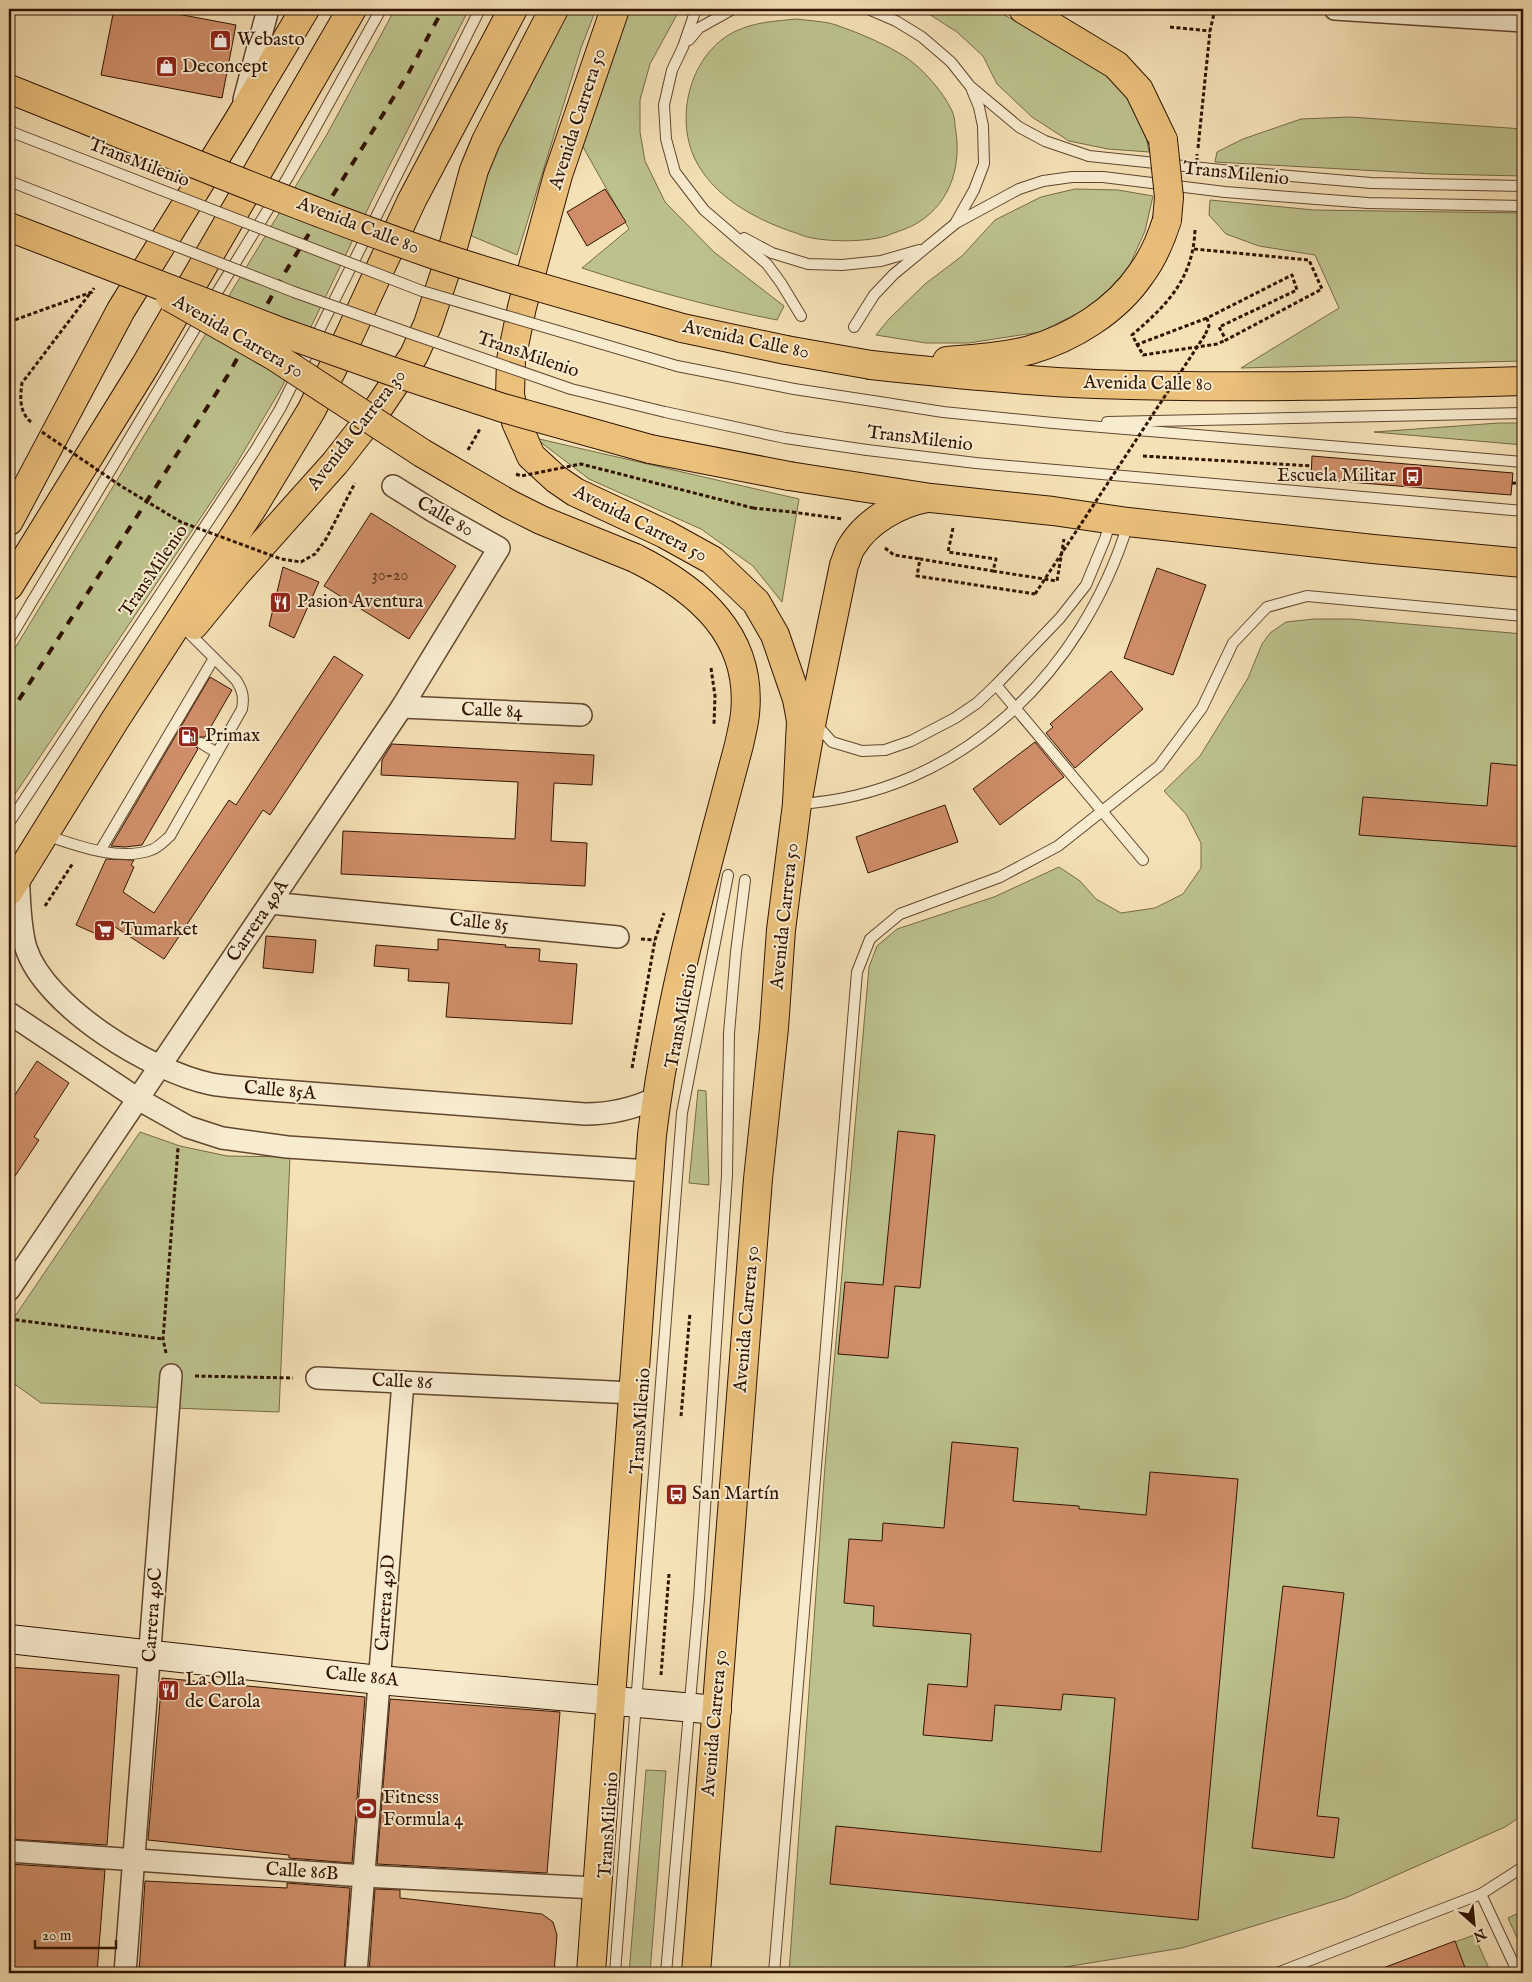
<svg xmlns="http://www.w3.org/2000/svg" width="1532" height="1982" font-family="'IM FELL English',serif">
<style>
.green{fill:#bdc28d;stroke:#776a46}
.building{fill:#cf8e69;stroke:#311300}
.lines{fill:none;stroke-linecap:round;stroke-linejoin:round}
.lane-casing{stroke:#62462e;stroke-width:12}
.street-casing{stroke:#62462e;stroke-width:24}
.secondary-casing{stroke:#311300;stroke-width:30}
.primary-casing{stroke:#311300;stroke-width:30}
.highway-casing{stroke:#311300;stroke-width:30}
.path{stroke:#311300;stroke-width:3;stroke-dasharray:4 2.5;stroke-linecap:butt}
.lane{stroke:#f8ecd0;stroke-width:10}
.street{stroke:#f8ecd0;stroke-width:21}
.secondary{stroke:#f8ecd0;stroke-width:28}
.primary{stroke:#eac07b;stroke-width:28}
.highway{stroke:#eac07b;stroke-width:28}
.rail{stroke:#311300;stroke-width:4;stroke-dasharray:9 9;stroke-linecap:butt}
.lane-bridge-casing{stroke:#62462e;stroke-width:12;stroke-linecap:butt}
.primary-bridge-casing{stroke:#311300;stroke-width:30;stroke-linecap:butt}
.highway-bridge-casing{stroke:#311300;stroke-width:30;stroke-linecap:butt}
.path-bridge{stroke:#311300;stroke-width:3;stroke-dasharray:4 2.5;stroke-linecap:butt}
.lane-bridge{stroke:#f8ecd0;stroke-width:10}
.primary-bridge{stroke:#eac07b;stroke-width:28}
.highway-bridge{stroke:#eac07b;stroke-width:28}
.labels{text-anchor:middle;dominant-baseline:central;stroke-width:4;stroke-linejoin:round;paint-order:stroke}
.number-label{font-size:16px;fill:#58321a}
.poi-label{font-size:19px;fill:#311300;stroke:#f8ecd0;text-anchor:start}
.street-label{font-size:19px;fill:#311300;stroke:#f8ecd0}
</style>
<rect width="100%" height="100%" fill="#f5e1b6"/>
<filter id="stains"><feTurbulence type="fractalNoise" baseFrequency=".004" numOctaves="4"/><feColorMatrix values="0 0 0 0 .2 0 0 0 0 .09 0 0 0 0 .02 0 0 0 .5 -.17"/></filter>
<radialGradient id="worn" r=".72"><stop offset=".6" stop-color="#630" stop-opacity="0"/><stop offset="1" stop-color="#630" stop-opacity=".3"/></radialGradient>
<g class="green">
<path d="M395,9H469L376,192L282,387L234,468L9,803V658L326,136Z"/>
<path d="M565,9H596L581,48L517,255L467,234L483,177Z"/>
<path d="M630,9H680L650,64L640,100V132L645,161L665,202L714,252L784,306L777,320C710,307 646,289 582,268L629,229L582,145L619,32Z"/>
<path d="M921,9H994L1097,68L1124,89L1143,120L1149,152L1108,149L1069,141L1032,117L997,84L983,56L957,32Z"/>
<path d="M797,19C810,21 824,21 836,25C859,33 886,44 907,58C923,69 944,93 952,111C954,115 955,121 955,126C962,163 952,201 919,222C910,228 896,232 886,236C867,242 832,242 812,238C805,237 797,233 790,231C753,218 713,196 695,159C674,116 691,52 736,31C755,22 776,21 797,19Z"/>
<path d="M1350,117L1523,129V176L1434,174L1215,162L1217,152L1243,139L1301,119Z"/>
<path d="M1075,189L1118,190L1153,196L1145,231L1128,269L1094,305L1040,332L969,343H926L876,335L889,319L925,284L962,256L995,220L1041,197Z"/>
<path d="M1210,200L1314,210L1523,213V361L1241,368L1339,308L1315,255L1259,246L1226,234L1209,215Z"/>
<path d="M1499,423H1523V445L1374,432Z"/>
<path d="M535,438L799,499L782,602L753,566L701,529L589,479Z"/>
<path d="M1314,619H1350L1523,634V1815L1505,1827L1345,1898L1182,1948L1028,1973H789L825,1466L869,967L877,946L897,929L994,897L1059,867L1080,881L1096,899L1121,913L1155,908L1183,894L1201,868V843L1186,814L1164,791L1200,756L1248,678L1262,644L1270,633L1286,622Z"/>
<path d="M698,1090L706,1091L709,1185L689,1183Z"/>
<path d="M140,1132L180,1146L227,1156L290,1157L279,1412L41,1403L9,1380V1325Z"/>
<path d="M646,1770L666,1771L650,1973H629Z"/>
<path d="M1523,1911V1951L1508,1918Z"/>
<path d="M1474,1935L1491,1973H1371Z"/>
</g>
<g class="building">
<path d="M114,9H151L236,25L222,98L101,75Z"/>
<path d="M605,189L626,222L587,246L567,212Z"/>
<path d="M1312,456L1513,473L1511,495L1311,479Z"/>
<path d="M371,513L456,566L409,639L324,586Z"/>
<path d="M283,567L319,582L294,638L269,626Z"/>
<path d="M1157,568L1206,585L1173,675L1124,658Z"/>
<path d="M334,656L363,675L270,815L263,810L164,959L109,923L103,937L76,925L106,859L134,860L131,865L134,867L123,892L154,913L229,800L236,805Z"/>
<path d="M1111,671L1143,709L1075,768L1046,733L1053,727L1050,724Z"/>
<path d="M210,677L232,690L205,737H198L195,740V746L198,749L142,845L125,847L111,846Z"/>
<path d="M1035,742L1064,777L1000,825L973,789Z"/>
<path d="M392,744L594,755L592,785L554,783L551,841L587,843L585,886L341,874L343,831L515,839L518,782L381,775L382,760Z"/>
<path d="M1491,763L1523,766V847L1359,835L1363,797L1487,806Z"/>
<path d="M945,805L958,842L868,873L856,837Z"/>
<path d="M266,936L316,940L313,973L263,968Z"/>
<path d="M438,939L506,945L505,947L540,949L539,961L577,964L572,1024L446,1017L449,983L408,981L409,969L374,966L376,945L438,950Z"/>
<path d="M37,1061L69,1083L34,1137L39,1140L9,1185V1104Z"/>
<path d="M898,1131L935,1135L920,1288L895,1286L888,1358L838,1354L845,1282L883,1285Z"/>
<path d="M952,1442L1018,1448L1013,1501L1079,1506V1509L1146,1515L1150,1472L1238,1479L1198,1920L830,1884L836,1826L1101,1852L1115,1698L1063,1694L1061,1710L995,1705L992,1741L923,1735L928,1684L967,1687L971,1634L873,1626L874,1606L844,1603L849,1539L882,1541L883,1523L944,1528Z"/>
<path d="M1283,1586L1344,1593L1317,1816L1339,1818L1334,1858L1252,1848Z"/>
<path d="M9,1667L119,1675L107,1845L9,1839Z"/>
<path d="M162,1678L365,1697L352,1863L289,1858V1855L148,1840Z"/>
<path d="M390,1699L560,1712L547,1873L377,1864Z"/>
<path d="M9,1864L105,1870L97,1973H9Z"/>
<path d="M145,1881L287,1888V1883L350,1888L344,1973H139Z"/>
<path d="M375,1889L400,1890V1898L542,1914L553,1922L557,1935L554,1973H369Z"/>
<path d="M1455,1941L1467,1973H1375V1971Z"/>
</g>
<g class="lines">
<defs>
<g id="lane">
<path d="M696,9L683,47L672,70L664,105L666,139L675,172L704,210L767,264L781,283L801,316"/>
<path d="M868,9L896,21L922,37L951,62L970,86L1019,127L1045,141L1089,156L1231,171L1371,183L1523,186"/>
<path d="M689,40L699,28L733,9"/>
<path d="M956,222L974,190L984,164L983,126L979,107L972,90"/>
<path d="M744,238L772,253L808,264L842,265L881,261L919,250"/>
<path d="M210,304L288,177L381,9"/>
<path d="M854,327L874,295L894,274L956,223L1019,189L1043,181L1072,177H1103L1225,192L1368,203L1523,206"/>
<path d="M677,366L794,389"/>
<path d="M873,401L943,412L1053,423L1523,462"/>
<path d="M665,412L785,438"/>
<path d="M1107,422L1523,413"/>
<path d="M867,450L976,463L1523,511"/>
<path d="M9,640L202,317"/>
<path d="M996,685L1143,860"/>
<path d="M816,724L832,742L862,751L885,750L911,741L955,718L977,703L996,685L1060,618L1086,585L1105,539L1111,520"/>
<path d="M201,743L217,753"/>
<path d="M798,804C960,794 1082,673 1128,524"/>
<path d="M9,823L256,449L280,409L480,9"/>
<path d="M45,835C75,845 119,862 151,850C158,848 164,841 170,836L242,709C244,697 243,691 236,680L185,629"/>
<path d="M100,851L214,658"/>
<path d="M1481,1894L1518,1973"/>
<path d="M615,1973L682,1113L728,875"/>
<path d="M666,1973L699,1599L727,1175L729,1033L736,952L745,880"/>
<path d="M774,1973L857,972L870,939L900,914L1000,877L1058,846L1159,766L1202,708L1233,643L1267,607L1307,596L1523,616"/>
<path d="M1277,1973L1481,1894L1523,1867"/>
</g>
<g id="street">
<path d="M1335,9L1523,21"/>
<path d="M244,100L268,9"/>
<path d="M402,707L581,715"/>
<path d="M18,875C20,898 19,925 26,948C45,1007 152,1072 211,1084C226,1087 242,1087 257,1089L585,1114C611,1114 633,1109 656,1098"/>
<path d="M270,903L618,937"/>
<path d="M9,1013L138,1099L188,1127L222,1138L287,1147L649,1171"/>
<path d="M9,1290L402,707L499,548L433,511L393,486"/>
<path d="M317,1378L633,1393"/>
<path d="M9,1851L364,1876L596,1888"/>
<path d="M125,1973L171,1375"/>
<path d="M356,1973L403,1382"/>
</g>
<path id="secondary" d="M9,1639L379,1680L717,1710"/>
<g id="primary">
<path d="M615,9L558,175L522,307L511,360L510,395L516,422L531,456L556,479L575,492L665,534L712,560L756,602L775,635L797,699L801,721L797,804L781,930L774,1028L758,1179L696,1973"/>
<path d="M591,1973L652,1135C668,1002 705,873 739,745C741,735 744,724 745,714C753,636 699,590 635,558"/>
</g>
<g id="highway">
<path d="M1023,9L1116,65L1139,90L1163,140"/>
<path d="M682,328L786,350"/>
<path d="M947,361C974,359 1003,357 1030,350C1072,338 1116,311 1141,274C1153,258 1161,239 1167,220"/>
<path d="M871,365C946,373 1021,381 1096,384C1239,389 1381,385 1523,381"/>
<path d="M650,449L789,476"/>
<path d="M860,487L931,498L1053,511L1128,522L1373,549L1523,563"/>
<path d="M9,521L121,310L238,121L305,9"/>
<path d="M9,586L145,366L352,9"/>
<path d="M194,625L235,575L335,463L379,407L414,355L428,324L450,258L474,170L486,141L554,9"/>
<path d="M797,804L812,720L844,565C847,559 848,551 852,546C867,521 899,503 927,498"/>
<path d="M9,891L115,720L253,507L311,411L349,336L412,200L513,9"/>
</g>
</defs>
<use href="#lane" class="lane-casing"/>
<use href="#street" class="street-casing"/>
<use href="#secondary" class="secondary-casing"/>
<use href="#primary" class="primary-casing"/>
<use href="#highway" class="highway-casing"/>
<g class="path">
<path d="M1170,27L1210,31"/>
<path d="M1198,148L1210,31L1215,9"/>
<path d="M1195,230C1193,279 1167,305 1132,335L1143,355L1217,344L1226,340"/>
<path d="M1194,249L1309,260L1322,289L1226,340L1219,327L1297,290L1292,275L1207,318L1209,326L1205,335"/>
<path d="M9,322L92,292L94,288"/>
<path d="M1136,345L1207,318"/>
<path d="M31,422C19,412 20,397 22,383L91,292"/>
<path d="M468,450L480,429"/>
<path d="M1143,456L1312,466"/>
<path d="M1512,483L1523,484"/>
<path d="M753,508L792,512"/>
<path d="M953,528L948,552L996,559L993,571L920,559L917,576L1035,594"/>
<path d="M885,548L894,555L920,559"/>
<path d="M993,571L1057,581L1064,539"/>
<path d="M711,668L715,696L714,724"/>
<path d="M45,906L73,863"/>
<path d="M641,939L655,940"/>
<path d="M632,1068L655,940L664,913"/>
<path d="M9,1319L163,1339"/>
<path d="M166,1353L163,1339L178,1148"/>
<path d="M195,1376L293,1378"/>
<path d="M681,1416L690,1313"/>
<path d="M661,1675L669,1574"/>
</g>
<use href="#lane" class="lane"/>
<use href="#street" class="street"/>
<use href="#secondary" class="secondary"/>
<use href="#primary" class="primary"/>
<use href="#highway" class="highway"/>
<path class="rail" d="M9,715L228,375L284,274L408,74L443,9"/>
<defs>
<g id="lane-bridge">
<path d="M9,131L422,291L677,366"/>
<path d="M9,181L294,292L409,333L571,389L665,412"/>
<path d="M794,389L873,401"/>
<path d="M785,438L867,450"/>
</g>
<path id="primary-bridge" d="M170,297L274,356L422,453L509,504L541,520L635,558"/>
<g id="highway-bridge">
<path d="M9,89C150,145 291,205 435,255C516,282 599,304 682,328"/>
<path d="M1163,140L1169,197L1167,220"/>
<path d="M9,227L281,332L391,371L503,408L650,449"/>
<path d="M786,350L871,365"/>
<path d="M789,476L860,487"/>
</g>
</defs>
<use href="#lane-bridge" class="lane-bridge-casing"/>
<use href="#primary-bridge" class="primary-bridge-casing"/>
<use href="#highway-bridge" class="highway-bridge-casing"/>
<g class="path-bridge">
<path d="M1197,175V154"/>
<path d="M42,432L121,486L181,522L281,559L301,562L315,554L326,539L355,483"/>
<path d="M516,474L521,476L581,464L753,508"/>
<path d="M792,512L843,519"/>
<path d="M1035,594L1205,335"/>
</g>
<use href="#lane-bridge" class="lane-bridge"/>
<use href="#primary-bridge" class="primary-bridge"/>
<use href="#highway-bridge" class="highway-bridge"/>
</g>
<defs>
<symbol id="shop-square" viewBox="-11 -11 22 22"><rect x="-9" y="-9" width="18" height="18" rx="4" fill="#8f2418" stroke="#f8ecd0"/><path d="M-5-2.5h2.3a2.7 3.5 0 0 1 5.4 0H5L5.5 6h-11ZM-1.5-2.5h3a1.5 2.3 0 0 0-3 0Z" fill="#fff"/></symbol>
<symbol id="bus-square" viewBox="-11 -11 22 22"><rect x="-9" y="-9" width="18" height="18" rx="4" fill="#8f2418" stroke="#f8ecd0"/><path d="M-5-6H5V4H4V6H2V4H-2V6H-4V4H-5ZM-3.5-4V0h7V-4ZM-3.5 1.2v1.5H-2V1.2ZM2 1.2v1.5H3.5V1.2Z" fill="#fff"/></symbol>
<symbol id="restaurant-square" viewBox="-11 -11 22 22"><rect x="-9" y="-9" width="18" height="18" rx="4" fill="#8f2418" stroke="#f8ecd0"/><path d="M-5-6h1v4h1v-4h1v4h1v-4h1v5L-1.5 .5V6h-2V.5L-5-1ZM5-6V6H3V1.5H1.5Q1.5-4 5-6Z" fill="#fff"/></symbol>
<symbol id="fuel-square" viewBox="-11 -11 22 22"><rect x="-9" y="-9" width="18" height="18" rx="4" fill="#8f2418" stroke="#f8ecd0"/><path d="M-5.5-6h7V0h2V4h1.3V-2.5L3-4.5l.8-.8L6-3V5H2.5V1h-1V6h-7ZM-4.2-4.7v3.2H.2V-4.7Z" fill="#fff"/></symbol>
<symbol id="supermarket-square" viewBox="-11 -11 22 22"><rect x="-9" y="-9" width="18" height="18" rx="4" fill="#8f2418" stroke="#f8ecd0"/><path d="M-6-5.5h2.5l.6 2H6L4.5 2H-2.5L-4.4-4H-6ZM-1.5 3.2a1.3 1.3 0 1 0 .1 0ZM3 3.2a1.3 1.3 0 1 0 .1 0Z" fill="#fff"/></symbol>
<symbol id="stadium-square" viewBox="-11 -11 22 22"><rect x="-9" y="-9" width="18" height="18" rx="4" fill="#8f2418" stroke="#f8ecd0"/><path d="M0-5a6.5 5 0 1 0 0 10a6.5 5 0 1 0 0-10ZM-3.5-1.8h7v3.6h-7Z" fill="#fff"/></symbol>
</defs>
<g fill-rule="evenodd">
<use href="#shop-square" x="208" y="28" width="25" height="25"/>
<use href="#shop-square" x="154" y="54" width="25" height="25"/>
<use href="#bus-square" x="1400" y="464" width="25" height="25"/>
<use href="#restaurant-square" x="268" y="590" width="25" height="25"/>
<use href="#fuel-square" x="176" y="724" width="25" height="25"/>
<use href="#supermarket-square" x="92" y="918" width="25" height="25"/>
<use href="#bus-square" x="664" y="1482" width="25" height="25"/>
<use href="#restaurant-square" x="156" y="1678" width="25" height="25"/>
<use href="#stadium-square" x="354" y="1796" width="25" height="25"/>
</g>
<g class="labels">
<g class="number-label">
<text x="390" y="576">30-20</text>
</g>
<g class="poi-label">
<text x="237" y="40">Webasto</text>
<text x="182" y="67">Deconcept</text>
<text x="1396" y="476" text-anchor="end">Escuela Militar</text>
<text x="297" y="602">Pasion Aventura</text>
<text x="205" y="736">Primax</text>
<text x="121" y="930">Tumarket</text>
<text x="692" y="1494">San Martín</text>
<text x="185" y="1680">La Olla<tspan x="185" dy="22">de Carola</tspan></text>
<text x="383" y="1798">Fitness<tspan x="383" dy="22">Formula 4</tspan></text>
</g>
<g class="street-label">
<text transform="translate(578 119) rotate(-72)">Avenida Carrera 50</text>
<text transform="translate(139 163) rotate(21)">TransMilenio</text>
<text transform="translate(1236 174) rotate(6)">TransMilenio</text>
<text transform="translate(358 226) rotate(21)">Avenida Calle 80</text>
<text transform="translate(238 337) rotate(30)">Avenida Carrera 50</text>
<text transform="translate(746 340) rotate(12)">Avenida Calle 80</text>
<text transform="translate(528 355) rotate(19)">TransMilenio</text>
<text transform="translate(1148 384) rotate(1)">Avenida Calle 80</text>
<text transform="translate(357 430) rotate(-52)">Avenida Carrera 30</text>
<text transform="translate(920 439) rotate(7)">TransMilenio</text>
<text transform="translate(445 517) rotate(30)">Calle 80</text>
<text transform="translate(640 524) rotate(27)">Avenida Carrera 50</text>
<text transform="translate(154 571) rotate(-56)">TransMilenio</text>
<text transform="translate(492 711) rotate(2)">Calle 84</text>
<text transform="translate(785 916) rotate(-84)">Avenida Carrera 50</text>
<text transform="translate(258 921) rotate(-56)">Carrera 49A</text>
<text transform="translate(479 923) rotate(6)">Calle 85</text>
<text transform="translate(682 1016) rotate(-79)">TransMilenio</text>
<text transform="translate(280 1091) rotate(5)">Calle 85A</text>
<text transform="translate(747 1319) rotate(-85)">Avenida Carrera 50</text>
<text transform="translate(402 1382) rotate(3)">Calle 86</text>
<text transform="translate(641 1421) rotate(-86)">TransMilenio</text>
<text transform="translate(386 1603) rotate(-86)">Carrera 49D</text>
<text transform="translate(153 1615) rotate(-86)">Carrera 49C</text>
<text transform="translate(362 1677) rotate(6)">Calle 86A</text>
<text transform="translate(715 1723) rotate(-85)">Avenida Carrera 50</text>
<text transform="translate(609 1825) rotate(-86)">TransMilenio</text>
<text transform="translate(302 1872) rotate(4)">Calle 86B</text>
</g>
</g>
<rect width="1532" height="1982" fill="none" stroke="#f5e1b6" stroke-width="30"/>
<rect x="10" y="10" width="1512" height="1962" fill="none" stroke="#311300" stroke-width="2.5"/>
<rect x="15" y="15" width="1502" height="1952" fill="none" stroke="#311300"/>
<g transform="translate(1474 1924) rotate(153)" stroke="#f8ecd0" stroke-width="4" paint-order="stroke">
<path d="M0-4L9 19L0 12L-9 19Z" fill="#311300"/>
<text y="-8" font-size="14" font-weight="bold" text-anchor="middle" fill="#311300">N</text>
</g>
<path d="M35 1940v8h81v-8" fill="none" stroke="#311300" stroke-width="2.5"/>
<text x="42" y="1940" font-size="15" fill="#311300" stroke="#f8ecd0" stroke-width="4" paint-order="stroke">20 m</text>
<rect width="100%" height="100%" filter="url(#stains)"/>
<rect width="100%" height="100%" fill="url(#worn)"/>
</svg>
